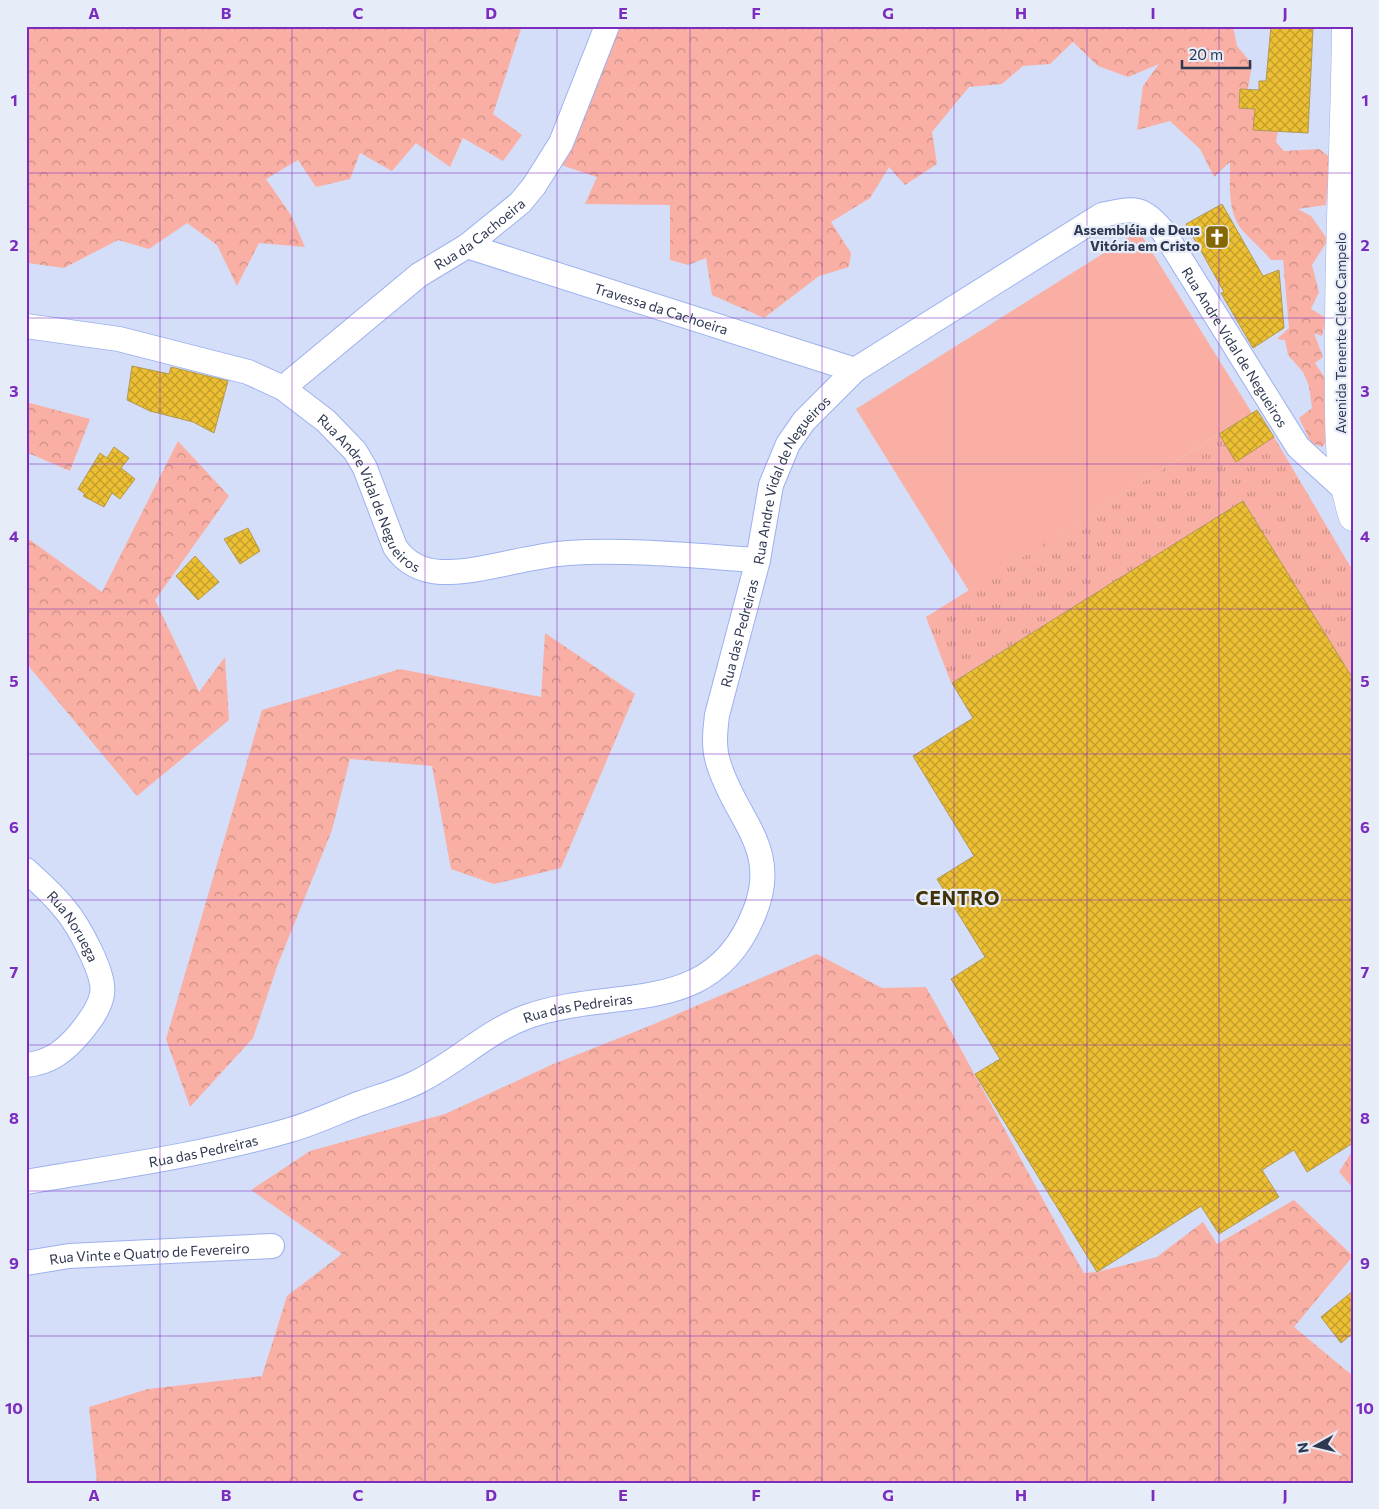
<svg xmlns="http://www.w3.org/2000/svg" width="1379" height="1509" font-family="Commissioner,sans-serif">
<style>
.grass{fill:url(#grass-tufts)}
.forest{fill:url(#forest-crowns)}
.pitch{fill:#f9afa3}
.building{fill:url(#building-cross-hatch);stroke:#b29955}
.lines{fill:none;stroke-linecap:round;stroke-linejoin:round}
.street-casing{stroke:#9cb1ef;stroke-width:26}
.primary-casing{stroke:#9cb1ef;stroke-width:29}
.street{stroke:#fff;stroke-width:24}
.primary{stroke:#fff;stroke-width:28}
.grid{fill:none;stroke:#7b2cbf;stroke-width:1;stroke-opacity:0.55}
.labels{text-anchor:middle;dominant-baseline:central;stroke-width:4.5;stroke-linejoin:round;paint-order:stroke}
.poi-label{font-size:14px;font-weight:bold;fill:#2f3851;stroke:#e7ecf9;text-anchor:end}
.street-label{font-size:14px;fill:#2f3851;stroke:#e7ecf9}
.district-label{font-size:19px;font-weight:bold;letter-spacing:1px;fill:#413308;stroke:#e7ecf9}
.neatline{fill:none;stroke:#7b2cbf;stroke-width:2}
.grid-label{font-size:16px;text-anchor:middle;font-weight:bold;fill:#7b2cbf}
</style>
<defs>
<pattern id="grass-tufts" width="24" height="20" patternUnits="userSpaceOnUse" patternTransform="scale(1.25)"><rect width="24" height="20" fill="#f9afa3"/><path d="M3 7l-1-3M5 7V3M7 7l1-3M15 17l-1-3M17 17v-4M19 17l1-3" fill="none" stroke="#ca8f87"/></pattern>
<pattern id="forest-crowns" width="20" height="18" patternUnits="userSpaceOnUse" patternTransform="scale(1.25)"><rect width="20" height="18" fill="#f9afa3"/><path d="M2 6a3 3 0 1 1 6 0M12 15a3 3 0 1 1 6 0" fill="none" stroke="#ca8f87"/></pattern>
<pattern id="building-cross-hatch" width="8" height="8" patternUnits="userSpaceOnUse" patternTransform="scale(1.25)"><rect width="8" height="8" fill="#edbf32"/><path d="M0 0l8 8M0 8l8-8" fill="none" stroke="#c09c2d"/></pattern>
</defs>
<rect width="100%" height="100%" fill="#d5def8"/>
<path class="grass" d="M1219,434L1236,461L1274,437L1353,571V679L1243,502L951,683L926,617Z"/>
<g class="forest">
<path d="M26,26H522L493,114L522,135L503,161L463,138L450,167L416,143L392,171L360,153L350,179L316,187L298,160L266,179L291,215L305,247L259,243L237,286L217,245L187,223L149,249L118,240L64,268L28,263L26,259Z"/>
<path d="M622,26H1233L1237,46L1252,64L1248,89H1240L1239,108L1255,109L1254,130L1278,131L1276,142L1284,151L1319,149L1330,157L1326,205L1298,209L1311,216L1328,240L1312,265L1319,292L1311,309L1326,318L1322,336L1314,333L1323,357L1315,363L1325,378L1326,442L1322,447L1311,443L1299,418L1312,408L1309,386L1303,372L1288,355L1285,340L1277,339L1289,328L1283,260H1271C1262,249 1253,242 1244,232C1227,214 1230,185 1230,162L1214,177L1200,149L1170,121L1137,130L1143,86L1159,64L1128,77L1098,66L1073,42L1050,64L1023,66L1002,84L969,87L932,132L937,164L905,185L889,167L870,198L831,222L851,253L849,267L819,276L764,318L712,295L706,258L688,265L670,260V205L585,204L597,177L558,164L579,95L603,69L614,34Z"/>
<path d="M26,402L90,419L70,471L26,452Z"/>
<path d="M178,441L229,496L155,600L199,692L225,657L229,720L137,796L26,663V537L102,592Z"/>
<path d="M545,633L635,694L561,868L494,884L451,869L432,766L350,759L332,830L278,964L253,1038L190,1107L166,1039L262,710L400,669L541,697Z"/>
<path d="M817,954L882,988L926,987C980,1082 1030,1178 1084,1273L1097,1272L1157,1257L1203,1222L1217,1244L1294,1200L1353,1256L1294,1327L1353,1376V1483H97L89,1407L148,1389L262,1376L287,1296L342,1254L251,1190L310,1151L445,1114L551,1065L647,1027Z"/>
<path d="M1353,1150V1188L1339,1172Z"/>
</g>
<path class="pitch" d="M1139,231L1252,413L969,591L856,409Z"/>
<g class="building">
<path d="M1271,26L1313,29L1308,133L1253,130L1255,109L1239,108L1240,89L1259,90V81H1266Z"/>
<path d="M1222,204L1263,276L1279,270L1284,328L1253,348L1221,293L1224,292L1186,224Z"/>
<path d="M132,366L169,374L171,367L228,381L214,433L193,422L150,411L127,400Z"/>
<path d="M1257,410L1274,437L1236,462L1219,434Z"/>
<path d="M114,447L129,458L121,468L135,479L120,499L112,493L104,507L83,496L85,494L78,489L100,453L107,458Z"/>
<path d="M1243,501L1353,679V1143L1307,1172L1294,1150L1262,1170L1279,1197L1219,1234L1201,1206L1097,1272L975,1074L1000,1059L951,979L985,957L937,879L974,856L913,756L973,718L952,683Z"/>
<path d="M248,528L260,551L240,564L224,539Z"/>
<path d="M195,556L219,582L198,600L176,576Z"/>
<path d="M1353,1291V1333L1341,1343L1321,1317Z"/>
</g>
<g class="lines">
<defs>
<g id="street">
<path id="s1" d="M467,246L855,370"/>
<path id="s2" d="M26,326L119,339L248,372L283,388L326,421L355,451L365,468L395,547C405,562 421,571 440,572C483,573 525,556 568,553C631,549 695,556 758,560"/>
<path id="s3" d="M283,388L419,275L467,246L520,203L534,186L561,143L607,26"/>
<path id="s4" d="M26,870C39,882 53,894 64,908C77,923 106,974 102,994C100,1008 89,1022 80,1033C66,1050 50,1063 26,1065"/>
<path id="s5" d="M26,1182C114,1167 204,1155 290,1130C314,1123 337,1112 361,1103C378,1097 396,1092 413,1084C453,1066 485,1032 526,1017C615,985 713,1021 755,911C780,848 736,820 719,765C713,748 715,732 717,715L758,560L771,485L788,444L804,421L855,370L1102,215C1134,208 1140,205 1163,231L1298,447L1344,489"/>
<path id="s6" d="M26,1263L69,1256L272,1246"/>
</g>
<path id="primary" d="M1346,26C1345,137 1338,248 1339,360C1339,413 1336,466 1353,517"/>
</defs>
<use href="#street" class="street-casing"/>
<use href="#primary" class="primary-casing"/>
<use href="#street" class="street"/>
<use href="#primary" class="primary"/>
</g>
<path class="grid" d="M160,26V1483M292,26V1483M425,26V1483M557,26V1483M690,26V1483M822,26V1483M954,26V1483M1087,26V1483M1219,26V1483M26,173H1353M26,318H1353M26,464H1353M26,609H1353M26,754H1353M26,900H1353M26,1045H1353M26,1191H1353M26,1336H1353"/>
<defs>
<symbol id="church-square" viewBox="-11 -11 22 22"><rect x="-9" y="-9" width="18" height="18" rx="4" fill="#856801" stroke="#e7ecf9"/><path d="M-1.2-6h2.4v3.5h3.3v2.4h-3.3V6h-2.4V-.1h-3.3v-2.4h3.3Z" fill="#fff"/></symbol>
</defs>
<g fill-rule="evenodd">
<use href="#church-square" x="1203" y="223" width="28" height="28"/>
</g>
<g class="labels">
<g class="poi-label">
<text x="1200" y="229">Assembléia de Deus<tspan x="1200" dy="16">Vitória em Cristo</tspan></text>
</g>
<g class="street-label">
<text stroke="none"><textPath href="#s3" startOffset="250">Rua da Cachoeira</textPath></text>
<text stroke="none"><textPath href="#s1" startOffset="204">Travessa da Cachoeira</textPath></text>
<text transform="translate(1340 333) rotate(-90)">Avenida Tenente Cleto Campelo</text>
<text stroke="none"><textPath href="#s5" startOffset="1885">Rua Andre Vidal de Negueiros</textPath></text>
<text stroke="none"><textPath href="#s5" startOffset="1256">Rua Andre Vidal de Negueiros</textPath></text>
<text stroke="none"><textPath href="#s2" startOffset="405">Rua Andre Vidal de Negueiros</textPath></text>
<text stroke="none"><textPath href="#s5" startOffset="1092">Rua das Pedreiras</textPath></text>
<text stroke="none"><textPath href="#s4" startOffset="74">Rua Noruega</textPath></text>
<text stroke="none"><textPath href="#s5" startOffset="585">Rua das Pedreiras</textPath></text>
<text stroke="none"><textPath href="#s5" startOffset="180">Rua das Pedreiras</textPath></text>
<text stroke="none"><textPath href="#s6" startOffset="124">Rua Vinte e Quatro de Fevereiro</textPath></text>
</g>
<g class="district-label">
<text x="958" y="897">CENTRO</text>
</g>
</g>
<rect width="1379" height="1509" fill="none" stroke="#e7ecf9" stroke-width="55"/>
<g transform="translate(1316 1446) rotate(262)" stroke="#e7ecf9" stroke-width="4" paint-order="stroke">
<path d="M0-4L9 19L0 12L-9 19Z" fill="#2f3851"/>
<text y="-8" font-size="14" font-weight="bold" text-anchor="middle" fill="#2f3851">N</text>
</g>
<path d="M1182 60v8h68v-8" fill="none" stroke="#2f3851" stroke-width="2.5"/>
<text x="1189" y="60" font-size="15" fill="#2f3851" stroke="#e7ecf9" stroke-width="4" paint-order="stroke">20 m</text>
<rect x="28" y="28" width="1324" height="1454" class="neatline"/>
<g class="grid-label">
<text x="94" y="19">A</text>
<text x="226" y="19">B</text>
<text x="358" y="19">C</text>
<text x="491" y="19">D</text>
<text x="623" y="19">E</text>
<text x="756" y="19">F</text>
<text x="888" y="19">G</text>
<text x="1021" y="19">H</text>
<text x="1153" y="19">I</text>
<text x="1285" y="19">J</text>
<text x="14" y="106">1</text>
<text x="1365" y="106">1</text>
<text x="14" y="251">2</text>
<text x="1365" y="251">2</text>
<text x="14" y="397">3</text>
<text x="1365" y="397">3</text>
<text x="14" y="542">4</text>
<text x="1365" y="542">4</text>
<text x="14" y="687">5</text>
<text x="1365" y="687">5</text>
<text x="14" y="833">6</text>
<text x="1365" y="833">6</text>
<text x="14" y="978">7</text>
<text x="1365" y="978">7</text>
<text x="14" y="1124">8</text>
<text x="1365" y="1124">8</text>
<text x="14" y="1269">9</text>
<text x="1365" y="1269">9</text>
<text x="14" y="1414">10</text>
<text x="1365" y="1414">10</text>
<text x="94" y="1501">A</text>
<text x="226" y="1501">B</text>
<text x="358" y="1501">C</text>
<text x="491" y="1501">D</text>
<text x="623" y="1501">E</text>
<text x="756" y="1501">F</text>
<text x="888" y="1501">G</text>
<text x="1021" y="1501">H</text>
<text x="1153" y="1501">I</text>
<text x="1285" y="1501">J</text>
</g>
</svg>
